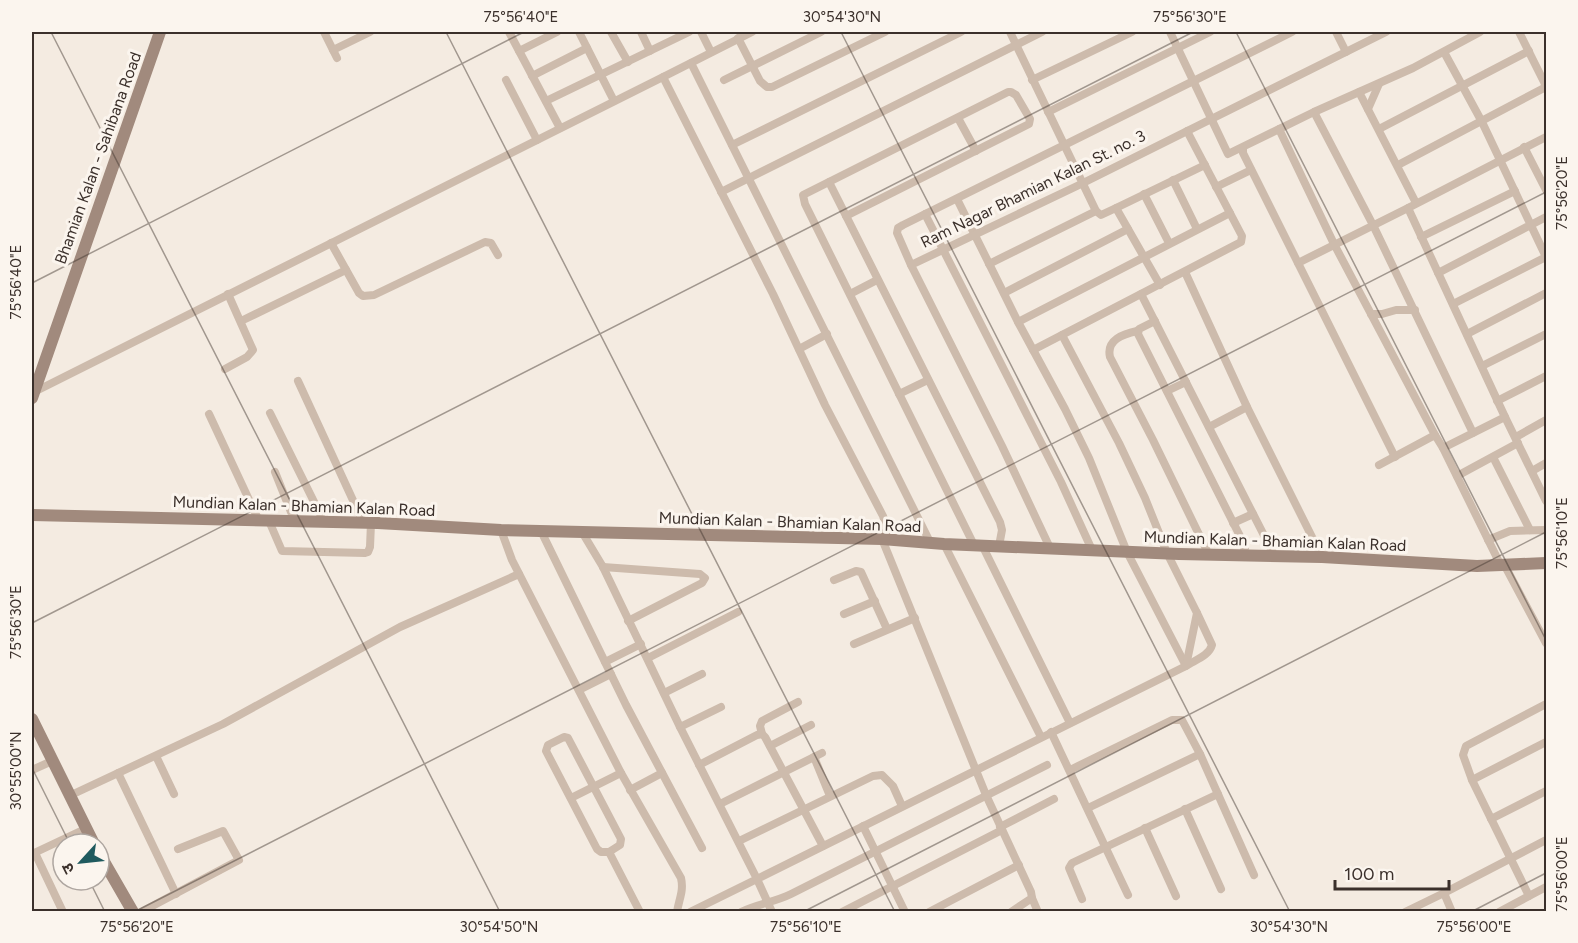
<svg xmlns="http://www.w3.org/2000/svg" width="1578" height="943" font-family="Figtree,'Noto Sans Devanagari',sans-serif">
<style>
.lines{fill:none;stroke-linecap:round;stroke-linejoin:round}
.street{stroke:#cdbbac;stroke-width:8}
.secondary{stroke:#a18a7d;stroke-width:12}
.ticks{fill:none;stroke:#3b302b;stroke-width:1.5;stroke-opacity:0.45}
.labels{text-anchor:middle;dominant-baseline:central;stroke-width:6;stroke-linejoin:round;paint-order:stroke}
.street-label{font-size:16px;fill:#3b302b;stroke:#fbf5ee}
.neatline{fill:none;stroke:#3b302b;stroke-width:2}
.ticks-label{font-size:15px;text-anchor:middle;fill:#3b302b}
</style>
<rect width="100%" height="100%" fill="#f4ebe1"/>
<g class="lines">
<g class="street">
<path d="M324,32L337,58"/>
<path d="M509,32L560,128"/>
<path d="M579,32L614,101"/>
<path d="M611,32L628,62"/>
<path d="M641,32L650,51"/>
<path d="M701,32L711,52"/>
<path d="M752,32L663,77L773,294L825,405L883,516L886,525V539"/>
<path d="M1010,32L1096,211"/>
<path d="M1170,32L1228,154L1314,112L1413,68L1480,32"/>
<path d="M1336,32L1346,52"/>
<path d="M738,38L760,81L767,87H772L885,32"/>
<path d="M333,50L370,32"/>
<path d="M519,51L557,32"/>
<path d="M1444,52L1482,122L1546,257"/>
<path d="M691,63L931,544"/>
<path d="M532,76L587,48"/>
<path d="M506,80L537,140"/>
<path d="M724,80L821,32"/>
<path d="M1032,80L1132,32"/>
<path d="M1359,92L1416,203"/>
<path d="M546,101L689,32"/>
<path d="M1368,109L1379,84"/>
<path d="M1048,112L1210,32"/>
<path d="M1314,112L1373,225L1473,433"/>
<path d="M958,118L976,151"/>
<path d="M1279,129L1334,244L1435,435"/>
<path d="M1379,129L1529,51"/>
<path d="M732,145L961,32"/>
<path d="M1524,147L1546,190"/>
<path d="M1243,148V153L1395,457"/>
<path d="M1398,165L1544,88L1545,84L1519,32"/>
<path d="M1173,180L1197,229"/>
<path d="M829,182L1000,522L1002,530L999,546"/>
<path d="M1216,187L1251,170"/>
<path d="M721,192L1042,32"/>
<path d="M1144,194L1169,243"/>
<path d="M957,199L1018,322L1065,409L1089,458L1127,552L1186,666C1195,660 1209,656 1212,645L1197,613"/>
<path d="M1116,208L1205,165"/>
<path d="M1408,208L1546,137"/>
<path d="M925,214L1061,482L1092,550"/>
<path d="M846,216L1029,124L1030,119L1016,95L1011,92H1008L803,195L805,204L974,545"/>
<path d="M1421,237L1515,191"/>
<path d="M331,243L359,293L363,296L374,295L485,242L491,243L498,255"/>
<path d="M1298,263L1408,208L1505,417L1443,448L1501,566"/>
<path d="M989,264L1096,211L1101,215L1116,208L1160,285"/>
<path d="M911,265L897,233L898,228L903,225L1292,32"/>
<path d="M1185,272L1247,407L1322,557"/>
<path d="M1438,273L1546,217"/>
<path d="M1004,293L1128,229"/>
<path d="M850,294L877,280"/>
<path d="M1141,294L1275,557"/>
<path d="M1453,304L1546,257"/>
<path d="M1371,314H1382L1396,310H1415"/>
<path d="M241,321L346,270"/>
<path d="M1155,321L1139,329L1138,334L1243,542L1245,548L1242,556"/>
<path d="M1018,322L1230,213"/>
<path d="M1137,331C1123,334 1106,340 1110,357L1153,440L1209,555"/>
<path d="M1467,334L1546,293"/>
<path d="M799,349L827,334"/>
<path d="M1033,350L1241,242L1242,236L1187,131"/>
<path d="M1482,366L1546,334"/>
<path d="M225,369L247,357L253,350L228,294"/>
<path d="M298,381L363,522"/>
<path d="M1167,391L1186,382"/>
<path d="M34,392L663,77"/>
<path d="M899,394L928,380"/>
<path d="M1497,401L1546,376"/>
<path d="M270,413L324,522"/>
<path d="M209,414L259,521"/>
<path d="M1505,417L1546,501"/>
<path d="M1209,427L1247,407"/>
<path d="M1516,437L1546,420"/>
<path d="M1493,457L1530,530"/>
<path d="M1379,465L1435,435L1443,448"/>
<path d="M1532,471L1546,463"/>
<path d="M275,472L295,522"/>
<path d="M1457,476L1518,443"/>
<path d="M269,521L282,551L365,553L368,552L370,547L371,523"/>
<path d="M1233,523L1253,514"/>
<path d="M501,530L512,560L621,773L681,878C684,891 679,899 677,912"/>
<path d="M541,531L626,705L702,848"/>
<path d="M582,532L603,567L680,727L757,879L690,912"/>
<path d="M882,539L986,795L1031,892L1032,898L1011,912"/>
<path d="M1488,540L1510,531L1546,530"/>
<path d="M944,544L1041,737"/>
<path d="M982,545L1070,723"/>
<path d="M1050,548L1002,446L911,265L1077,186L1386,32"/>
<path d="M1505,566L1546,643"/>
<path d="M603,567L700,574L705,578L702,583L628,621"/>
<path d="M834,580L856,571L861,572L887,629"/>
<path d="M844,614L875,601"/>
<path d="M854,644L915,618"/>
<path d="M648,658L738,612"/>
<path d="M605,662L641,644"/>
<path d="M579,690L611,674"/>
<path d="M664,693L702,674"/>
<path d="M680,727L721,707"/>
<path d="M1051,732L1128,895"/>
<path d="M762,734L760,726L762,721L798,702"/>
<path d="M564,737L568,738L621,839L620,845L609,852H601L597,849L546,751L548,745Z"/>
<path d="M770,746L811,725"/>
<path d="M156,756L174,794"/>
<path d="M814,757L830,796"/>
<path d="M699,765L757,735L762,734L765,737L823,846"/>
<path d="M32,770L52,761"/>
<path d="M1070,770L1172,720H1182L1200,754L1254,875"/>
<path d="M118,773L176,894"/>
<path d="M1472,780L1463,755L1466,746L1546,704"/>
<path d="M630,790L662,773"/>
<path d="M69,796L223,724L400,627L519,574"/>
<path d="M571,798L621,773"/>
<path d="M720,804L822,753"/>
<path d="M1088,808L1200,754"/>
<path d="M1185,809L1221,889"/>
<path d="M1491,819L1546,791"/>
<path d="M863,826L905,912"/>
<path d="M1000,827L1054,799"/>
<path d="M1145,828L1176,896"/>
<path d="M739,841L873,776L882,775L893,786L902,806"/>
<path d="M609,852L640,912"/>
<path d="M35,853L63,912"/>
<path d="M32,854L85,829"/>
<path d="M1529,896L1546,887"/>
<path d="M1032,898L1038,912"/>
<path d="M1082,899L1069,868L1072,863L1218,794"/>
<path d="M141,912L239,860L223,831L178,849"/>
<path d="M741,912C757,904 775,902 791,894L1047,765"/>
<path d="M772,912L757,879L1186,666L1197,613L1167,553L1145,498L1119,443L1062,335"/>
<path d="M842,912L1002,830"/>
<path d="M929,912L1019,865"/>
<path d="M1405,912L1444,893"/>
<path d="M1452,912L1444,893L1546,840"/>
<path d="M1499,912L1529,896L1472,780L1546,742"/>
</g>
<g class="secondary">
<path d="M32,398L160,32"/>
<path d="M32,515L378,523L501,530L882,539L944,544L1179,554L1322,557L1477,566L1546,563"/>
<path d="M32,719L94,844"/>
<path d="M99,853L133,912"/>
</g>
</g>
<path class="ticks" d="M51,32L500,912M446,32L895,912M841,32L1290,912M1236,32L1546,640M32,283L524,32M32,623L1193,32M32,768L70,844M89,880L105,912M134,912L1546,192M803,912L1546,532M1471,912L1546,873"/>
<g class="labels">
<g class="street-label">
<text transform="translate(98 158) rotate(-70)">Bhamian Kalan - Sahibana Road</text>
<text transform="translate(1033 189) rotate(-26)">Ram Nagar Bhamian Kalan St. no. 3</text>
<text transform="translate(304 506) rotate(2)">Mundian Kalan - Bhamian Kalan Road</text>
<text transform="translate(790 522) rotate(2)">Mundian Kalan - Bhamian Kalan Road</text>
<text transform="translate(1275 541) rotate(2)">Mundian Kalan - Bhamian Kalan Road</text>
</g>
</g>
<rect width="1578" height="943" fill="none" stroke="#fbf5ee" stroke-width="66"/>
<g transform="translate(81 862) rotate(243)"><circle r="28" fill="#fbf5ee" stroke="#aea6a0" stroke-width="1.5"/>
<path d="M0-4.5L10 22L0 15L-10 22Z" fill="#1f5a5e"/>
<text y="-9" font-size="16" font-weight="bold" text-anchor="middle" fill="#3b302b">उ</text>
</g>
<path d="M1335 880v9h114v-9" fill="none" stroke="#3b302b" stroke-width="3"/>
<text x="1344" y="880" font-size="18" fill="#3b302b" stroke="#fbf5ee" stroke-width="4.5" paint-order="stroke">100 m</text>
<rect x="33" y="33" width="1512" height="877" class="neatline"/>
<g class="ticks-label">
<text x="521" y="22">75°56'40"E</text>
<text x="842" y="22">30°54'30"N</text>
<text x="1190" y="22">75°56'30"E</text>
<text transform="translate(1562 193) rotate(-90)" y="5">75°56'20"E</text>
<text transform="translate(16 282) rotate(-90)" y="5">75°56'40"E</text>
<text transform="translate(1562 533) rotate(-90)" y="5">75°56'10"E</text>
<text transform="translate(16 622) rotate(-90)" y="5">75°56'30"E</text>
<text transform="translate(16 771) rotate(-90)" y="5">30°55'00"N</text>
<text transform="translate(1562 874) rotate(-90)" y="5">75°56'00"E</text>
<text x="137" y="932">75°56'20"E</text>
<text x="499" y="932">30°54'50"N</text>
<text x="806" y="932">75°56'10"E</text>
<text x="1289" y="932">30°54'30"N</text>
<text x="1474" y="932">75°56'00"E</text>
</g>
</svg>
